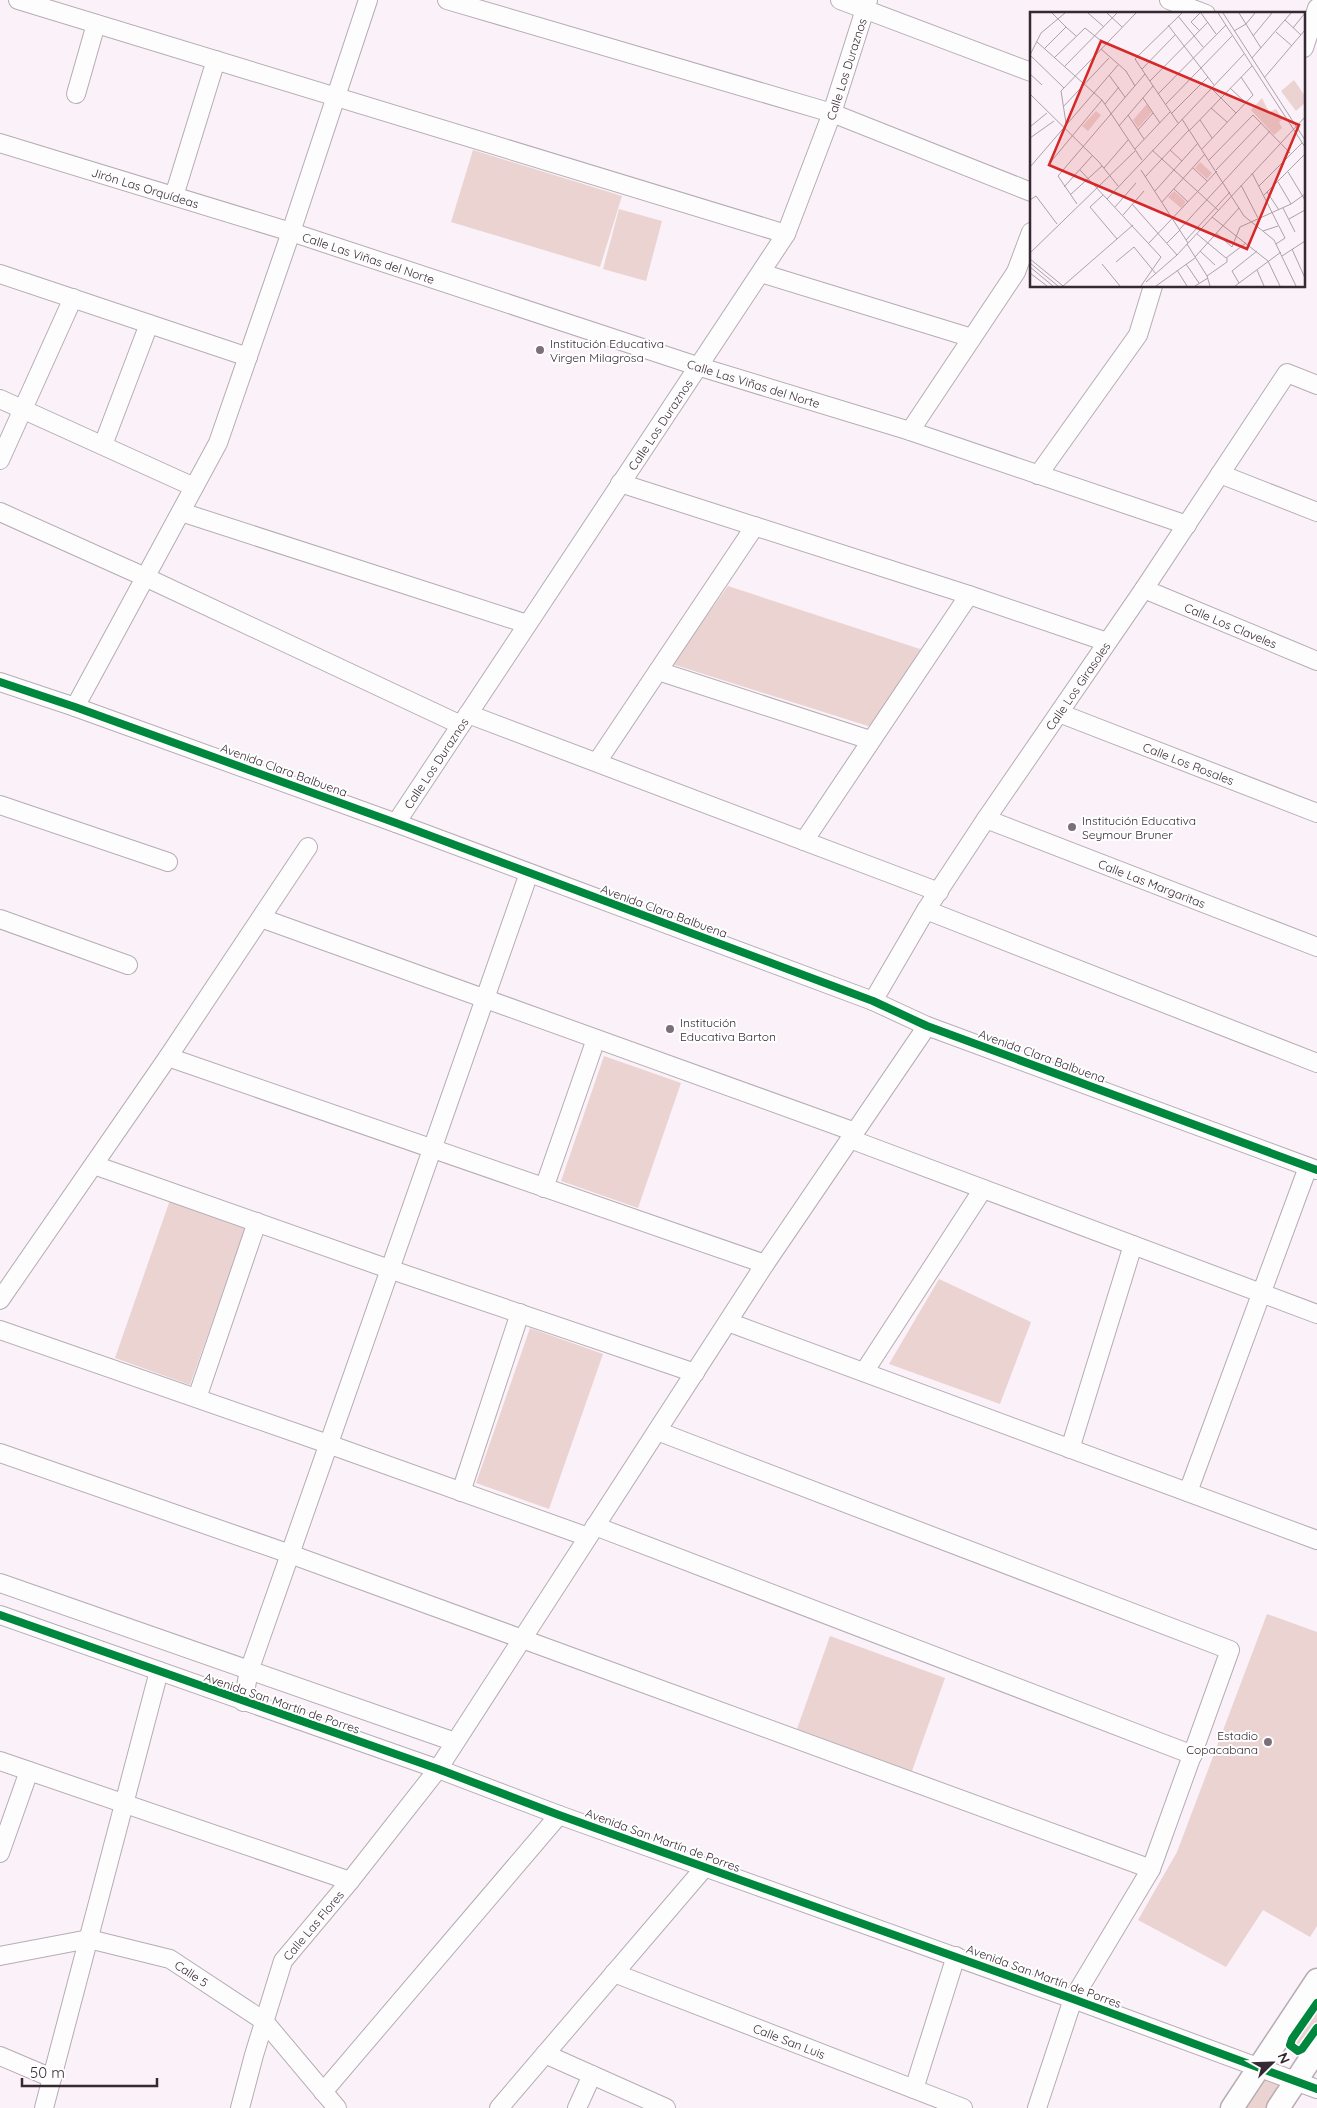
<svg xmlns="http://www.w3.org/2000/svg" width="1317" height="2108" font-family="Quicksand,sans-serif">
<style>
.green{fill:#ebd3d2}
.lines{fill:none;stroke-linecap:round;stroke-linejoin:round}
.minor-casing{stroke:#b6acb3;stroke-width:20}
.major-casing{stroke:#b6acb3;stroke-width:25}
.minor{stroke:#fefdfe;stroke-width:18}
.major{stroke:#fefdfe;stroke-width:22}
.cycleway-casing{stroke:#fff;stroke-width:11}
.cycleway{stroke:#00873e;stroke-width:8}
.poi-dot{fill:#7b6f78;stroke:#fff;stroke-width:2}
.labels{text-anchor:middle;dominant-baseline:central;stroke-width:4;stroke-linejoin:round;paint-order:stroke}
.street-label{font-size:12px;fill:#362933;stroke:#fff}
.poi-label{font-size:12px;fill:#362933;stroke:#fff;text-anchor:start}
.inset-road{fill:none;stroke:#aca2a9;stroke-width:1}
.view{fill:#d62828;fill-opacity:0.15;stroke:#d62828;stroke-width:2.5}
.inset-edge{fill:none;stroke:#362933;stroke-width:2.5}
</style>
<rect width="100%" height="100%" fill="#faf2f8"/>
<g class="green">
<path d="M473,150L622,196L600,267L451,222Z"/>
<path d="M619,209L662,221L646,281L603,269Z"/>
<path d="M728,586L923,650L871,727L672,664Z"/>
<path d="M604,1056L681,1083L638,1208L561,1181Z"/>
<path d="M170,1200L246,1227L190,1385L115,1358Z"/>
<path d="M939,1279L1031,1322L1000,1404L889,1364Z"/>
<path d="M530,1328L603,1354L549,1509L476,1483Z"/>
<path d="M1267,1614L1317,1632V1926L1310,1937L1263,1910L1226,1967L1138,1920L1177,1852Z"/>
<path d="M830,1636L945,1678L912,1771L797,1729Z"/>
<path d="M1317,2005V2025L1301,2048L1298,2049L1292,2045L1293,2042Z"/>
<path d="M1261,2075L1284,2085L1269,2108H1239Z"/>
</g>
<g class="lines">
<defs>
<g id="minor">
<path d="M18,0L786,234"/>
<path d="M447,0L832,113L1031,192"/>
<path d="M840,0L1031,72"/>
<path d="M1169,0L1206,14"/>
<path d="M1304,48L1317,8"/>
<path d="M76,94L96,24"/>
<path id="s1" d="M0,143L291,232L697,366L910,431L1187,525"/>
<path d="M174,196L216,60"/>
<path d="M761,273L972,338"/>
<path d="M0,274L248,357"/>
<path d="M0,399L194,487"/>
<path d="M910,431L1016,272L1031,232"/>
<path d="M103,445L149,324"/>
<path d="M0,460L73,298"/>
<path d="M1220,474L1317,512"/>
<path d="M1038,475L1138,335L1153,286"/>
<path d="M620,483L969,595L1107,642"/>
<path d="M0,512L145,577L461,725"/>
<path d="M181,512L527,624"/>
<path id="s2" d="M1144,589L1317,661"/>
<path d="M658,671L870,740"/>
<path d="M0,682L75,707L396,823L873,1001L927,1026L1317,1170"/>
<path d="M75,707L218,443L291,232L368,0"/>
<path id="s3" d="M1059,713L1317,813"/>
<path d="M468,714L939,892"/>
<path d="M597,762L755,526"/>
<path d="M0,805L168,862"/>
<path id="s4" d="M986,819L1317,947"/>
<path id="s5" d="M396,823L786,234L832,113L868,0"/>
<path d="M804,841L969,595"/>
<path d="M926,910L1317,1063"/>
<path d="M261,918L855,1132"/>
<path d="M0,919L128,965"/>
<path id="s6" d="M873,1001L926,910L986,819L1144,589L1287,373L1317,385"/>
<path d="M168,1057L765,1264"/>
<path d="M850,1139L1317,1314"/>
<path d="M94,1165L389,1269L695,1373"/>
<path d="M544,1188L596,1039"/>
<path d="M0,1300L168,1057L308,847"/>
<path d="M728,1322L1317,1540"/>
<path d="M0,1330L328,1444L588,1537"/>
<path d="M864,1372L983,1189"/>
<path d="M197,1398L257,1222"/>
<path d="M657,1431L1230,1650L1151,1869L1073,1999L1037,2108"/>
<path d="M1070,1449L1133,1245"/>
<path d="M0,1453L290,1554L1151,1869"/>
<path d="M461,1492L520,1313"/>
<path d="M1188,1492L1308,1167"/>
<path d="M595,1526L1193,1755"/>
<path d="M0,1583L455,1742"/>
<path d="M0,1615L438,1769L559,1815L1073,1999L1317,2089"/>
<path d="M243,1702L249,1671L529,873"/>
<path d="M0,1761L350,1881"/>
<path d="M0,1853L29,1771"/>
<path id="s7" d="M0,1956L89,1939L170,1959L264,2021L337,2108"/>
<path id="s8" d="M614,1973L963,2108"/>
<path d="M545,2054L666,2108"/>
<path d="M0,2056L52,2078"/>
<path d="M914,2089L956,1956"/>
<path d="M323,2092L559,1815"/>
<path d="M44,2108L159,1671"/>
<path id="s9" d="M240,2108L254,2055L283,1961L350,1881L438,1769L765,1264L927,1026"/>
<path d="M499,2108L705,1867"/>
<path d="M577,2108L592,2075"/>
</g>
<g id="major">
<path d="M1232,2108L1317,1980"/>
<path d="M1278,2108L1317,2049"/>
</g>
</defs>
<use href="#minor" class="minor-casing"/>
<use href="#major" class="major-casing"/>
<use href="#minor" class="minor"/>
<use href="#major" class="major"/>
<defs>
<g id="cycleway">
<path d="M0,682L75,707L396,823L873,1001L927,1026L1317,1170"/>
<path d="M0,1615L438,1769L559,1815L1073,1999L1317,2089"/>
<path d="M1317,2003L1292,2039L1290,2045L1298,2051L1302,2049L1317,2028"/>
</g>
</defs>
<use href="#cycleway" class="cycleway-casing"/>
<use href="#cycleway" class="cycleway"/>
</g>
<g class="poi-dot">
<circle cx="540" cy="350" r="5"/>
<circle cx="1072" cy="827" r="5"/>
<circle cx="670" cy="1029" r="5"/>
<circle cx="1268" cy="1742" r="5"/>
</g>
<g class="labels">
<g class="street-label">
<text stroke="none"><textPath href="#s5" startOffset="882">Calle Los Duraznos</textPath></text>
<text stroke="none"><textPath href="#s1" startOffset="152">Jirón Las Orquídeas</textPath></text>
<text stroke="none"><textPath href="#s1" startOffset="386">Calle Las Viñas del Norte</textPath></text>
<text stroke="none"><textPath href="#s1" startOffset="791">Calle Las Viñas del Norte</textPath></text>
<text stroke="none"><textPath href="#s5" startOffset="478">Calle Los Duraznos</textPath></text>
<text stroke="none"><textPath href="#s2" startOffset="94">Calle Los Claveles</textPath></text>
<text stroke="none"><textPath href="#s6" startOffset="376">Calle Los Girasoles</textPath></text>
<text stroke="none"><textPath href="#s5" startOffset="72">Calle Los Duraznos</textPath></text>
<text stroke="none"><textPath href="#s3" startOffset="139">Calle Los Rosales</textPath></text>
<text transform="translate(284 770) rotate(20)">Avenida Clara Balbuena</text>
<text stroke="none"><textPath href="#s4" startOffset="178">Calle Las Margaritas</textPath></text>
<text transform="translate(664 911) rotate(20)">Avenida Clara Balbuena</text>
<text transform="translate(1042 1056) rotate(20)">Avenida Clara Balbuena</text>
<text transform="translate(282 1703) rotate(19)">Avenida San Martín de Porres</text>
<text transform="translate(663 1840) rotate(20)">Avenida San Martín de Porres</text>
<text stroke="none"><textPath href="#s9" startOffset="200">Calle Las Flores</textPath></text>
<text stroke="none"><textPath href="#s7" startOffset="200">Calle 5</textPath></text>
<text transform="translate(1044 1976) rotate(20)">Avenida San Martín de Porres</text>
<text stroke="none"><textPath href="#s8" startOffset="188">Calle San Luis</textPath></text>
</g>
<g class="poi-label">
<text x="550" y="343">Institución Educativa<tspan x="550" dy="14">Virgen Milagrosa</tspan></text>
<text x="1082" y="820">Institución Educativa<tspan x="1082" dy="14">Seymour Bruner</tspan></text>
<text x="680" y="1022">Institución<tspan x="680" dy="14">Educativa Barton</tspan></text>
<text x="1258" y="1735" text-anchor="end">Estadio<tspan x="1258" dy="14">Copacabana</tspan></text>
</g>
</g>
<g transform="translate(1030 12)">
<rect width="275" height="275" fill="#faf2f8"/>
<path d="M264,68L275,84V91L266,99L251,79ZM232,86L239,100L246,97L253,107L249,110L252,116L244,123L221,98ZM117,92L122,100L108,116L103,108ZM66,99L71,103L58,119L52,114ZM170,150L182,161L177,167L165,156ZM144,179L156,190L151,196L138,185Z" fill="#ebd3d2"/>
<path class="inset-road" d="M22,1L36,15M58,1L74,15M77,1L92,15M171,1L186,22M188,1L275,135M193,1L275,128M209,1L231,36M148,4L173,35M255,8L271,23M138,13L184,73M263,16L275,1M170,19L161,10L170,1M204,19L216,12L225,1M246,20L262,34M223,24L242,1M7,30L72,88L112,148M14,37L36,15L46,24M71,37L96,59L105,74M0,43L11,21L35,1M0,43L34,76M24,46L55,16L75,32M222,46L261,1M34,55L87,1M112,57L145,23M0,62L12,73M79,63L95,85M234,66L275,18M120,69L178,10M181,76L206,101M200,76L215,90M0,82L69,150L88,174M128,82L196,13M113,86L130,111M75,92L89,75M135,93L202,24M33,95L79,46M181,96L197,110M141,102L178,65M98,103L114,127M152,107L214,204L244,228L266,274M170,108L182,126M36,111L31,79L106,1M148,111L105,47L152,1M1,114L17,101M89,114L123,74M108,118L123,101M160,118L222,54M0,126L24,109M105,137L140,100M172,137L223,83L211,65M122,138L188,198M140,138L152,149M179,148L223,103L260,141M19,152L72,88M0,155L88,53M74,156L98,128M163,156L177,169M50,158L131,245L111,274M111,158L158,231M186,158L231,111M258,160L275,188M222,161L255,226L246,232M115,165L159,118M248,170L261,192M211,173L228,206M229,174L272,131M34,175L62,144M144,177L158,190M125,179L168,131M237,180L249,198M40,183L72,154M73,183L60,195L87,227M233,184L275,142M77,187L214,42M0,188L6,184L27,212M132,190L175,142M47,192L28,164L115,62M102,192L147,243M85,195L106,171M253,196L265,220M93,203L114,179M182,205L238,249L250,274M259,207L275,198M149,218L240,119M233,219L248,214M186,221L202,235M167,222L196,246L216,231M156,228L200,180M119,231L187,159M137,231L150,218M157,232L177,264L180,274M202,235L210,215L261,192L275,182M262,237L275,266M170,239L185,253M0,241L105,139M252,244L275,229M165,245L209,196M0,247L33,274M86,250L104,235L126,262M0,251L28,274M72,252L90,274M156,252L169,271M0,255L23,274M147,258L157,274M227,258L234,274M0,261L17,274M177,264L197,250V246M116,270L147,243L275,105M209,271L202,259L227,239M33,274L103,213M126,274L165,246M165,274L178,266M205,274L251,240"/>
<path class="view" d="M71,29L269,113L217,237L19,153Z"/>
<rect width="275" height="275" class="inset-edge"/>
</g>
<g transform="translate(1272 2063) rotate(67)" stroke="#ffffff" stroke-width="4" paint-order="stroke">
<path d="M0-4L9 19L0 12L-9 19Z" fill="#362933"/>
<text y="-8" font-size="14" font-weight="bold" text-anchor="middle" fill="#362933">N</text>
</g>
<path d="M22 2078v8h135v-8" fill="none" stroke="#362933" stroke-width="2.5"/>
<text x="30" y="2078" font-size="15" fill="#362933" stroke="#ffffff" stroke-width="4" paint-order="stroke">50 m</text>
</svg>
